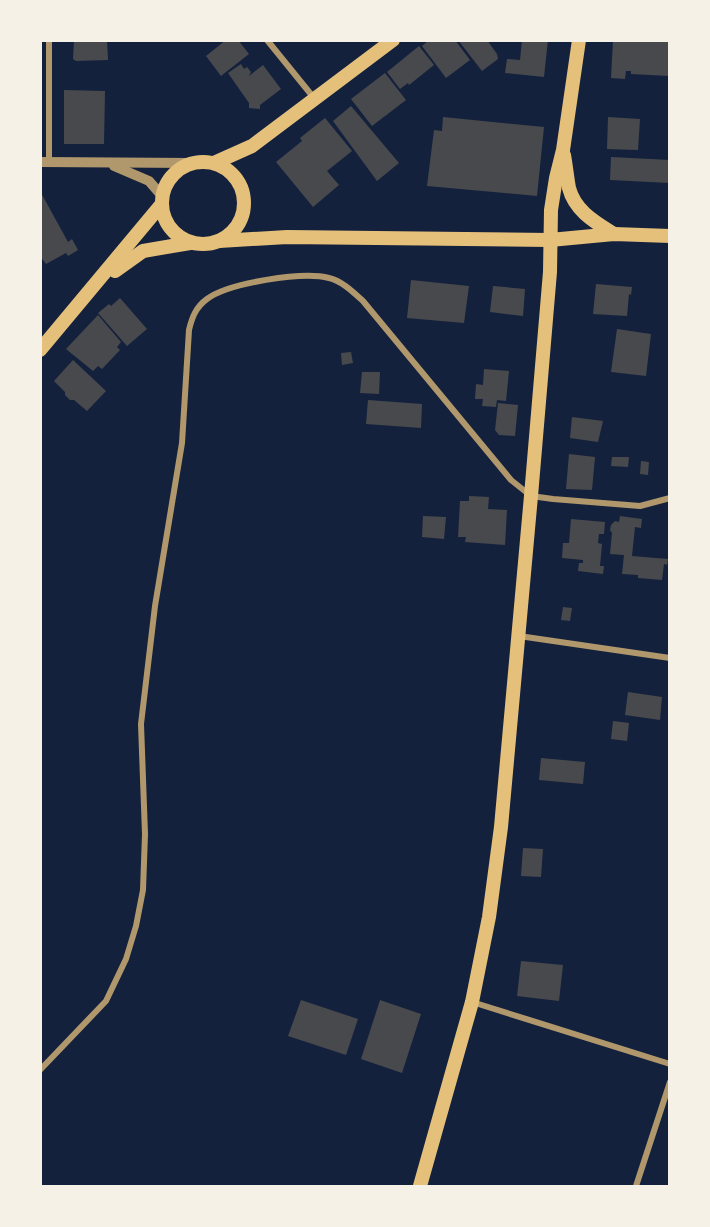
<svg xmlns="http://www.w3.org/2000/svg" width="710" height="1227" font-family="'Work Sans',sans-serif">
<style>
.building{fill:#48494c}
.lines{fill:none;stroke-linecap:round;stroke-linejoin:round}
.minor{stroke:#b1986c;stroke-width:6}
.tertiary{stroke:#b1986c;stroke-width:10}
.primary{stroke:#e5c07b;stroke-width:14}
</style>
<rect width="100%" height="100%" fill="#14213d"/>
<g class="building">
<path d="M74,40H107L108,60L76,61L73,59Z"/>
<path d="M226,40H238L249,54L221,76L206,56Z"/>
<path d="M429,40H455L470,60L446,78L422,46Z"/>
<path d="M458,40H487L497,54L498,59L482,71Z"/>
<path d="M522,40H548L544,77L505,73L507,59L520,60Z"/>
<path d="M613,40H670L669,76L631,74V71H626L625,79L611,78Z"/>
<path d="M419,46L434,65L409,85L408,83L400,89L387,72Z"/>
<path d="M241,64L244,69L247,67L251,72L249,76L263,65L281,89L260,105V109L249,108V103L228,73Z"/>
<path d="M385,73L406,100L372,126L351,99Z"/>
<path d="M64,90L105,91L104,144H64Z"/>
<path d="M351,106L399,163L377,181L333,121Z"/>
<path d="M443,117L544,127L537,196L427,186L434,130L442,131Z"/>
<path d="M608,117L640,119L638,150L607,149Z"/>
<path d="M325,118L352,151L327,171L339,185L313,207L276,162L302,141L300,138Z"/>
<path d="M611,157L670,160V183L610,180Z"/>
<path d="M40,191L68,242L72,239L78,250L68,256L66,253L46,264L40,256Z"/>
<path d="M411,280L469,286L464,323L407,318Z"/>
<path d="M596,284L632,287L631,295L629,294L627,316L593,314Z"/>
<path d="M493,286L525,289L523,316L490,312Z"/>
<path d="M120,298L147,329L127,346L98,313L109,304L111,306Z"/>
<path d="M98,315L121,342L117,347L120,350L102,369L98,366L93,371L66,349Z"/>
<path d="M617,329L651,334L646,376L611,372Z"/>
<path d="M351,352L353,363L342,365L341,353Z"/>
<path d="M73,360L106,391L87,411L74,400H70L65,395V392L54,381Z"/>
<path d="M484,369L509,371L506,401L497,400L496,407L482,406L483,399H475L476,384L483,385Z"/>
<path d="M362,372H380L379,394L360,393Z"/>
<path d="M368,400L422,404L421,428L366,424Z"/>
<path d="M498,403L518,405L515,436L499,435L495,430Z"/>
<path d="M572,417L603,421L598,442L570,438Z"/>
<path d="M569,454L595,457L592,490L566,489Z"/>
<path d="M612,457H629L628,467L611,466Z"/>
<path d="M641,461L649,462L648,475L640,474Z"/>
<path d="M469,496L489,497L488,509L507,510L505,545L465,542L466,537H458L460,501H469Z"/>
<path d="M423,516L446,517L444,539L422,537Z"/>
<path d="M620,516L642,519L641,528L635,527L632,556L668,559L667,565L664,564L662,580L638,578V575L622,574L624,555L610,554L612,533L610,530L611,525L615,521L619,522Z"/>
<path d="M571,519L605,522L604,534H599L598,543L602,544L600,566H604L603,574L578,571L579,563H583V560L562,558L563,543H569Z"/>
<path d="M563,607L572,608L570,621L561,620Z"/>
<path d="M628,692L662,697L660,720L625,715Z"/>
<path d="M613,721L629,723L627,741L611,739Z"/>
<path d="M541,758L585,762L583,784L539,780Z"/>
<path d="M523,848L543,849L541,877L521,876Z"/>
<path d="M521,961L563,965L559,1001L517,996Z"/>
<path d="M301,1000L358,1019L346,1055L288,1036Z"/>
<path d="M380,1000L421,1014L402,1073L361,1059Z"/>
</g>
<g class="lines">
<g class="minor">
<path d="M49,40V162"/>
<path d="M267,40L314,98"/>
<path d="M519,636L670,658"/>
<path d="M472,1002L670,1064"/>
<path d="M40,1070L106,1001L126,959L136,926L143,890L145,834L141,724L155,606L182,443L189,330C192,317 196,307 207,299C228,283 303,271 329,278C342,281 353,292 363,301L511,480L531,496L553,499L640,506L670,498"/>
<path d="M636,1186L670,1082"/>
</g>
<g class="tertiary">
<path d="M40,162L192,163"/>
<path d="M114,166L149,181L162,196"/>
</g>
<g class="primary">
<path d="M564,155C566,166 567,177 569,188C575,211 595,222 614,234"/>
<circle cx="203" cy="203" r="41"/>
<path d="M214,163L252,146L393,40"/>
<path d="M219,241L287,237L550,240L614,234L670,236"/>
<path d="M115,271L143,251L190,243"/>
<path d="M40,350L161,205"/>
<path d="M420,1186L472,1002L489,917L501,827L531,496L550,272L551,210L556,178L563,150L579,40"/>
</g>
</g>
<rect width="710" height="1227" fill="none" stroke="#f6f1e7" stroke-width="84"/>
</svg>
